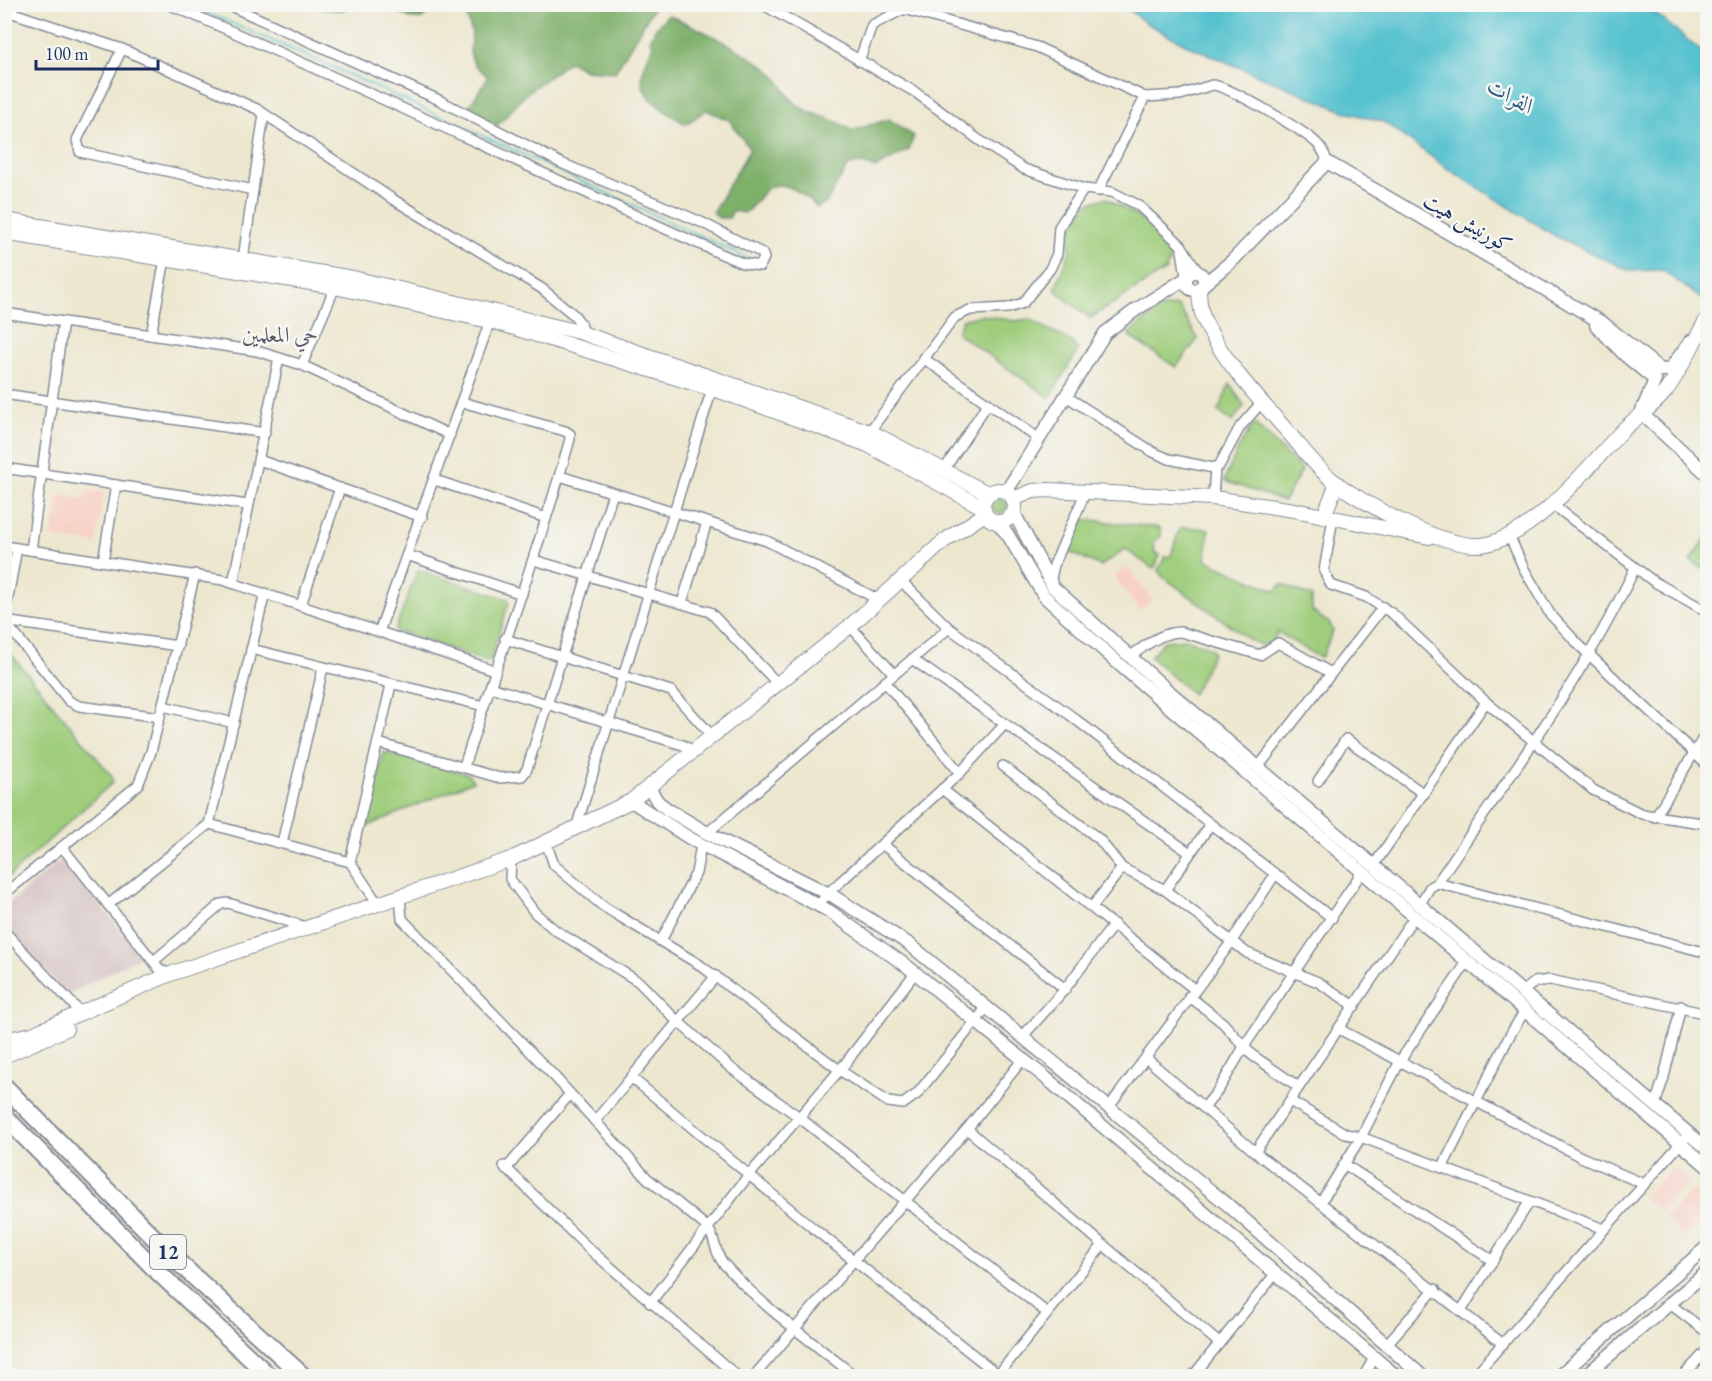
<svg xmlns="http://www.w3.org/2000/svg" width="1712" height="1381" font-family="'EB Garamond',Amiri,serif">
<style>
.built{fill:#f7d1c6}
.industrial{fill:#d2bfbf}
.green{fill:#9fcd7b;stroke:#5d7e6c;stroke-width:1.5}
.forest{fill:#7fb06b;stroke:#4d7064;stroke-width:1.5}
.water{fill:#56c2cf;stroke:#387896;stroke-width:1.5}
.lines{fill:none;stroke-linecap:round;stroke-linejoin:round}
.stream{stroke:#56c2cf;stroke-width:2}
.minor-casing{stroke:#848b96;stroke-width:12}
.tertiary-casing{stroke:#848b96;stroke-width:15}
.secondary-casing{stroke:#848b96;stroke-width:16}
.trunk-casing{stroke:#848b96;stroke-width:20}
.minor{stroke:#fff;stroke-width:9}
.tertiary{stroke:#fff;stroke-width:12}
.secondary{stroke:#fff;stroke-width:14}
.trunk{stroke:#fff;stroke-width:16}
.labels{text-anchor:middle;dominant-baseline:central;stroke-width:5;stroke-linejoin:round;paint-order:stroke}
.shield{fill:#f6f6f2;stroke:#5d6b8a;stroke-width:1.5}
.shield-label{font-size:20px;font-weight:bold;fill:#1b2f5e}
.street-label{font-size:21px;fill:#1b2f5e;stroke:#f6f6f2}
.water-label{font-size:22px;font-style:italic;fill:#2d5b80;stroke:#f6f6f2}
.neighbourhood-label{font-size:22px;fill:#5c5969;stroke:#f6f6f2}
</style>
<rect width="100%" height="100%" fill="#f6f6f2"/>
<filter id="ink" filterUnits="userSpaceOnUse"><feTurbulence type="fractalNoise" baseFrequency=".0167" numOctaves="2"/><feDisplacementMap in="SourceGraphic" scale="12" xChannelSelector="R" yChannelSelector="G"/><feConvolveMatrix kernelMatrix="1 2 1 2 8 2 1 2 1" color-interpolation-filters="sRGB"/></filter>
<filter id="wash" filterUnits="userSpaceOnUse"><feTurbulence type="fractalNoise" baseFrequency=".008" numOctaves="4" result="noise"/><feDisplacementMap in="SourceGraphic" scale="24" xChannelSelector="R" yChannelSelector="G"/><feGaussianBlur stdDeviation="1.35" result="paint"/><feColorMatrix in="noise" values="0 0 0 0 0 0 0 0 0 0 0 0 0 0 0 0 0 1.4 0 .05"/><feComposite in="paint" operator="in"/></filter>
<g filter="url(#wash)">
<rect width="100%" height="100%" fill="#ede7cf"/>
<g class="built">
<path d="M87,490L104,492L96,544L52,537L58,495L85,499Z"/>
<path d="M1127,567L1153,600L1139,610L1114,577Z"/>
<path d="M1674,1167L1689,1183L1658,1212L1643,1197Z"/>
<path d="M1694,1189L1699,1195L1704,1193L1707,1197V1214L1684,1237L1665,1217Z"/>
</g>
<path class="industrial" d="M59,861H63L139,952V957L67,995L5,927L4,908Z"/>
<g class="green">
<path d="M1106,198C1126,210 1157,225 1168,247C1172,254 1169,263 1166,270L1090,318L1056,291V286L1070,251L1069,232L1086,204Z"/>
<path d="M1176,306L1179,307L1198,339L1176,367L1130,337L1129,333L1160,309Z"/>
<path d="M981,315L1015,321L1029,319L1072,342L1078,350L1052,394L1049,397L957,333L962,320Z"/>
<path d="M1230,384L1244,406L1232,422L1218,411Z"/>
<path d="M1254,423L1302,470L1284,501L1224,481L1239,447Z"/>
<circle cx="1000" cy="506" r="7"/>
<path d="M1083,519L1160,528L1161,536L1154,542L1155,552L1160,555L1155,567L1152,568L1125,549L1101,566L1069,552L1067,550Z"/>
<path d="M1183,527L1209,529L1206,558L1208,561L1276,591L1282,584L1312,597V611L1329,623L1333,630L1323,655L1320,658L1278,632L1272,642L1263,646L1250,640L1162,576L1158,570L1165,557L1171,556L1179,530Z"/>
<path d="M1707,536V572L1691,561Z"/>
<path d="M418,570L508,599L509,602L490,661L487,662L395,630Z"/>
<path d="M1185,639L1211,648L1213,653L1193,694L1150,657L1164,641Z"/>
<path d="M5,647L112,776L113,782L5,880Z"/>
<path d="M384,752L468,774L473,781L366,827Z"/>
</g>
<g class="forest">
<path d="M313,5L348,4V5L343,10L323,9Z"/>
<path d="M385,5H434L422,19H412Z"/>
<path d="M464,5H655L615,72L585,70L570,61L527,93L497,126L467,110L488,77L474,64L470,53L472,34Z"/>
<path d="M668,15C703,30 739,48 769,70C783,81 786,99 802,108C820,118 834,117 852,131L889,119L914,136L909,150L876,168L857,163L848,166L826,203L817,208C807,196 783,177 767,189C759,195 755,206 744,213L733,211L729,218H719L713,212L750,149L729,120L706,110L686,124C669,114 640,99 642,77C643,67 649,55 653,45L650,40L655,29Z"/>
</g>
<path class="water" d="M1123,5H1645L1707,56V303L1662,270L1630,271L1555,236L1448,169L1384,122L1346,112L1191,47L1146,23Z"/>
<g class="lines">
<path class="stream" d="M187,4L335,68L752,260"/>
</g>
</g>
<g filter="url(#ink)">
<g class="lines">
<defs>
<g id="minor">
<path d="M168,4C362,86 550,179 742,263L760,266L764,258L762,253L701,222L561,163L437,99L226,4"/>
<path d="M762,4L915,92L979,140L1024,169L1084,189L1112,192L1138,205L1181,245L1198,272"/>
<path d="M1704,4L1708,7"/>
<path d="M4,10L122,49L257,109L394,200L541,288L574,315L581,324L584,333"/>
<path d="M122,49L77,140L80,152L253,190"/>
<path d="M859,61L872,25L902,10H908L1037,47L1145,97"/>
<path d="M1098,191L1145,97L1180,95L1212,85C1227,85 1298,128 1312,139C1320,145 1325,153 1327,162"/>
<path d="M1182,250L1186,276"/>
<path d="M243,259L264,114"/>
<path d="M4,313L257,351L302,365L450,435"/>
<path d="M151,335L165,259"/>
<path d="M923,358L1039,439"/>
<path d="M302,365L335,287"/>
<path d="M4,394L265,433"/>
<path d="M1066,396L1153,452L1169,459L1213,468L1219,466L1240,427L1262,402"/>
<path d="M462,402L565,431L570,434V439C539,550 499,657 464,766"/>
<path d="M869,432L955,317L970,310L1008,308L1023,303L1050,269L1057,254L1059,227L1084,189"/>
<path d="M259,460L422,517"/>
<path d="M4,468L247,505"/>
<path d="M944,470L988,403"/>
<path d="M560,476L767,541L877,599"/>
<path d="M435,480L546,518"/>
<path d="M1213,498L1215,467"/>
<path d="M1552,504L1653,581L1708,612"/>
<path d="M1333,518L1324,571L1331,585L1366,597L1393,614L1486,702L1593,790L1642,814L1708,824"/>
<path d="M1509,535L1524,569L1550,614L1580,646L1708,766"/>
<path d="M4,546L223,580L494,670"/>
<path d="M31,550L63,322"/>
<path d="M407,555L522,594"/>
<path d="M534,560L710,612L778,684"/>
<path d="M103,561L116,485"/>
<path d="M899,579L949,628L1070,715L1332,918"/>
<path d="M233,583L279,358"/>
<path d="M1050,583L1054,565L1086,491"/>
<path d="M682,603L707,522"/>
<path d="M301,605L340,488"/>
<path d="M4,619L17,548"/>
<path d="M4,621L69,701L79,706L160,717"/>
<path d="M4,621L178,646"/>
<path d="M850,626L894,674"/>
<path d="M379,632L490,321"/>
<path d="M505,639L671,691L713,737"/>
<path d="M251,649L484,706"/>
<path d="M1129,657C1146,646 1160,632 1181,632L1260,655L1278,643L1331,673"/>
<path d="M912,659L1190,853"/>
<path d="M885,682L960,773"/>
<path d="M490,687L683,745L694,752"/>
<path d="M163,706L234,723"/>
<path d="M378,743L500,778L522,776L527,769L613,493"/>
<path d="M1003,766L1099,839L1122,868L1165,890L1247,953L1318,982L1355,1006"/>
<path d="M1259,766L1383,607"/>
<path d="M1318,781L1346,739L1424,794"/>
<path d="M942,789L1194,989"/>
<path d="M1655,817L1708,730"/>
<path d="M1701,823L1708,812"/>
<path d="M209,824L350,862L378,904"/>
<path d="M576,828L712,389"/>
<path d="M707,833L949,628"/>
<path d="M546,842L554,865L604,907L700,965L838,1069L888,1102L903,1104L917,1094L987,1007"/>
<path d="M282,843L323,668"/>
<path d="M882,844L1065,989"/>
<path d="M62,847L161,971L171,973"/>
<path d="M511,859L510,879L535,913L555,930L639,982L674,1018L731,1068L795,1114L1046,1312"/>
<path d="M350,862L391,685"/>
<path d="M1374,865L1486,702"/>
<path d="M1437,883L1708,953"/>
<path d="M1165,890L1210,825"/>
<path d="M4,894L138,785L151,752L195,574"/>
<path d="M400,897L402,919L554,1076L647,1178L707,1227C716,1238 714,1253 724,1264C762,1307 811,1341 855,1376"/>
<path d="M1420,904L1430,887L1437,883C1506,781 1582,680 1635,568"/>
<path d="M108,905L209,824L265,593"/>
<path d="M818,906L828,893L960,773L1005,724"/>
<path d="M1092,907L1122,868"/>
<path d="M4,931L80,1012"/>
<path d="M661,941L696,873L701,845"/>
<path d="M155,960L221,904L228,903L306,927"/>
<path d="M1522,992L1535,982L1550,980L1708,1014"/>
<path d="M1189,996L1223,1023L1252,1055L1299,1087"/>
<path d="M1339,1029L1581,1157L1644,1184"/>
<path d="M1023,1036L1065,989L1114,924"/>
<path d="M1146,1058L1255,1152L1503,1344"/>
<path d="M632,1078L813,1228L1000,1376"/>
<path d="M1290,1101L1346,1134L1361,1137L1604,1229"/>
<path d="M1655,1105L1664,1077L1681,1006"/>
<path d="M1109,1107L1232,941L1274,876"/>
<path d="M1204,1108L1219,1089L1245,1045L1362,872"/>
<path d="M595,1121L716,976"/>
<path d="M967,1129L1219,1343"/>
<path d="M1255,1152L1414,917"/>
<path d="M1344,1164L1493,1261"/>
<path d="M504,1166L587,1247L737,1376"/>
<path d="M1442,1168L1510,1035L1524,1012"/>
<path d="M506,1169L570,1094"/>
<path d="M1321,1202L1361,1137L1400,1061L1467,962"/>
<path d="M650,1303L745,1180L844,1065L915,973"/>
<path d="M1670,1304L1708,1333"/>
<path d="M1461,1311L1530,1201"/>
<path d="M1386,1345L1435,1289"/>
<path d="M754,1376L967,1129L1023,1059"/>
<path d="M997,1376L1102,1246"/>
<path d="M1193,1376L1276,1273"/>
<path d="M1364,1376L1374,1358"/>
<path d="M1474,1376L1689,1134"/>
<path d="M1683,1376L1708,1349"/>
</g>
<g id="tertiary">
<circle cx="1195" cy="281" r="9"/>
<path d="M1203,285L1233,260L1327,162L1604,324L1661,370H1669L1691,341"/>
<path d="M1596,325L1626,356L1655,380L1641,413L1708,475"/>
<path d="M1006,492L1105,333L1137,309L1185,279"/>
<path d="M1014,513L1053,587L1165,688L1708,1150"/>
<path d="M997,522L1008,535L1044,596L1120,665L1708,1167"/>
<path d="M649,788L658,802L667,809L707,833L833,896L909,944L1228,1205L1422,1376"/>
<path d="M631,801L691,839L829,911L908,967L1046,1078L1396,1376"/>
<path d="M1559,1376L1708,1246"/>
<path d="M1585,1376L1708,1271"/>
</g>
<g id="secondary">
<path d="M4,220L353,278L579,332L873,433L989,494"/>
<path d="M4,233L335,287L498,323L722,392L868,445L984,508"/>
<path d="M1199,289C1199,302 1201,316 1208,328C1228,367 1260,400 1288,432C1302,448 1315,466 1331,479C1361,503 1451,553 1487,544C1540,531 1588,466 1625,428C1638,416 1654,406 1665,392C1683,368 1693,342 1708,317"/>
<circle cx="999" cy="506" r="16"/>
<path d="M1013,499L1033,491L1048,490L1213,498L1294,510L1429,537"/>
<path d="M1324,516L1337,483"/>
<path d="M4,1040L32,1034L173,973L511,859L631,801L850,626L944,541L985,514"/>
<path d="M4,1056L66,1029"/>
</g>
<g id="trunk">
<path d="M4,1039H9"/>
<path d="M4,1086L178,1262L303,1376"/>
<path d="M4,1116L159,1273L269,1376"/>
</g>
</defs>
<use href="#minor" class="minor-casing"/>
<use href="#tertiary" class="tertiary-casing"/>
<use href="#secondary" class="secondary-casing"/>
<use href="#trunk" class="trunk-casing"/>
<use href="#minor" class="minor"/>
<use href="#tertiary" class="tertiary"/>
<use href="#secondary" class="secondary"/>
<use href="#trunk" class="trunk"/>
</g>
</g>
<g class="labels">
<rect class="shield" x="150" y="1235" width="36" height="34" rx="4.5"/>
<g class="shield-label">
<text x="168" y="1252">12</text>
</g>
<g class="street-label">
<text transform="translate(1468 222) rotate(30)">كورنيش هيت</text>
</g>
<g class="water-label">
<text transform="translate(1511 96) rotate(29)">الفرات</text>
</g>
<g class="neighbourhood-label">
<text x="280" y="334">حي المعلمين</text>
</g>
</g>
<rect width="1712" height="1381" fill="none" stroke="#f6f6f2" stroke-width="24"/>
<path d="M36 60v9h122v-9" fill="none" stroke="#1b2f5e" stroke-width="3"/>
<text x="45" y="60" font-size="18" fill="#1b2f5e" stroke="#f6f6f2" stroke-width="4.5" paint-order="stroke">100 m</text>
</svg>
